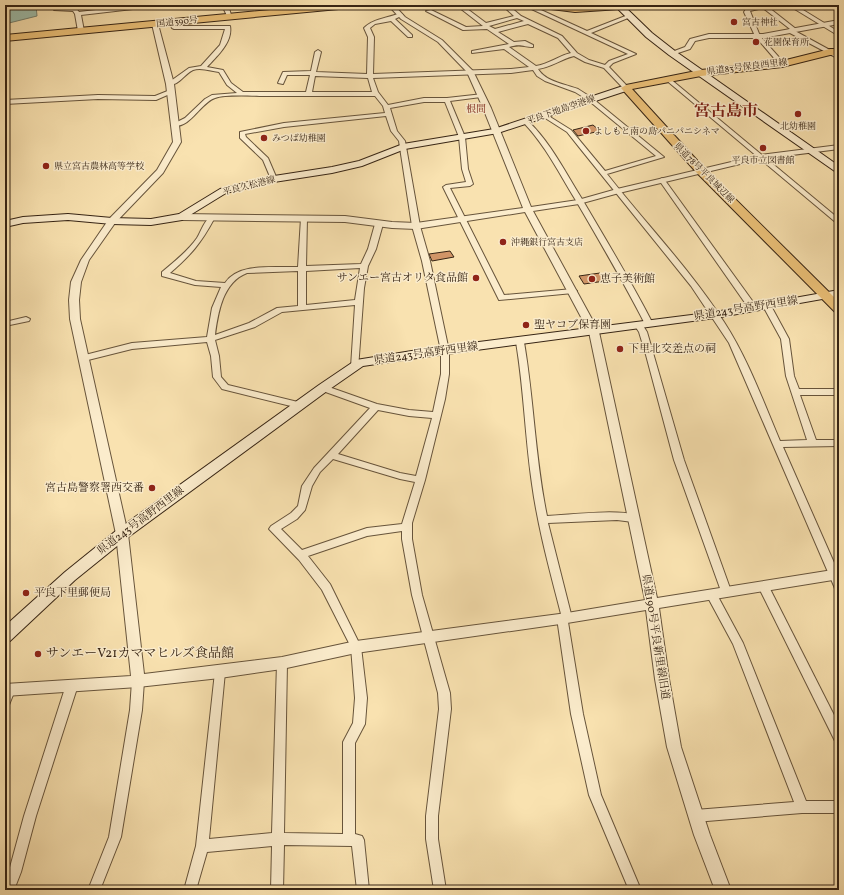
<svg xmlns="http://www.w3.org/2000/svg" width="844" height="895" font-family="Vollkorn,'Noto Serif JP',serif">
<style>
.water{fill:#9ebeab;stroke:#74806f}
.building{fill:#d19567;stroke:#362414}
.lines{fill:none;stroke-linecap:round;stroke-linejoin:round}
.minor-casing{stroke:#67543b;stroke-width:2}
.tertiary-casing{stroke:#67543b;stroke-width:2}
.secondary-casing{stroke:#362414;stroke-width:2}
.primary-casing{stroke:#362414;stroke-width:2}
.trunk-casing{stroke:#362414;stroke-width:2}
.minor{fill:#fbeccc;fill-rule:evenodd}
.tertiary{fill:#fbeccc;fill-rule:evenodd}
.secondary{fill:#fbeccc;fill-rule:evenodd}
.primary{fill:#ecc178;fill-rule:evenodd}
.trunk{fill:#ecc178;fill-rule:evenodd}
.poi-dot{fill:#8f2418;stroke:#fbeccc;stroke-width:1.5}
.labels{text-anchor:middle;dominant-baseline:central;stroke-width:3;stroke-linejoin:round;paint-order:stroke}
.far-street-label{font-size:9px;fill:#362414;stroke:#fbeccc}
.far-poi-label{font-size:9px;fill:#362414;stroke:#fbeccc;text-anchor:start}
.far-neighbourhood-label{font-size:10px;fill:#7a1f14;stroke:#fbeccc}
.poi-label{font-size:11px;fill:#362414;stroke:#fbeccc;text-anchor:start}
.street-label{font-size:11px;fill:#362414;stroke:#fbeccc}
.near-poi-label{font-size:13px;fill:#362414;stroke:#fbeccc;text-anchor:start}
.far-town-label{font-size:16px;font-weight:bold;fill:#7a1f14;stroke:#fbeccc}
</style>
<rect width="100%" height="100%" fill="#f9e2b0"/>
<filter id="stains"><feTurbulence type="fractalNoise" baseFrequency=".005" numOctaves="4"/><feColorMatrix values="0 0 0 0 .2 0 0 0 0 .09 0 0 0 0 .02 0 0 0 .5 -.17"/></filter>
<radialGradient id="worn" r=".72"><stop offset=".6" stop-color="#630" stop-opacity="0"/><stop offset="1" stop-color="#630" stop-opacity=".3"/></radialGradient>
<path class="water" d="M5,5H36L37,16L5,24Z"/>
<g class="building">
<path d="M593,125L600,131L578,136L573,130Z"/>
<path d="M450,251L454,257L432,261L429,254Z"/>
<path d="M600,273L605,281L584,284L579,276Z"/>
</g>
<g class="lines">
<defs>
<g id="minor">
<path d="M50,5H56L57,7L76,8L79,12L138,5H153L150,7L81,15L84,31L81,33L78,31L75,14L73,11L54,10Z"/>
<path d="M222,5H228L232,18H228Z"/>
<path d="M456,5H462L486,23L514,16L502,5H508L521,16L562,36L577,53L589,60L605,65L609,61L628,54L523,5H530L587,31L628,15L633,16L591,33L636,54L613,63L609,67L628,87V89H624L604,68L585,62L574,56C561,59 552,67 538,69C546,82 565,84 578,89C583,92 587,95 592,98L664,157L607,174C646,224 690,269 724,322C748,359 763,401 780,441L807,440L786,376L781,339L763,306L764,304H770L789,339L794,376L799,389H839V395H800L816,440H839V446L783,447L839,574V590L835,589L834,586L729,343L691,286L579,147L567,132L542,116L547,115L571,130L605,171L656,156L588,100L575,92L545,81L537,76L533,70L511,73L373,78L378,92L388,105L424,98H447L483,94L484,95L481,97L450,101L465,137L468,169L473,184L470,186L450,188L504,295L573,289L577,291L573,293L499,300L443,187L446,185L466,182L462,169L459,137L445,102H424L390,108L397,131L405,141L420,226L430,261L449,351V374L445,399L425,480L412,523V539L422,595L450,693L451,709L438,816V839L446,890H434L426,839V816L439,709L438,693L412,595L402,539V531L367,536L308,556L330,584L361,647L367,698L365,724L355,743V834L362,836L364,840L369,890H357L352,846L284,845L283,890H271L272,846L207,852L196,890H184L196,846L215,672L216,669L220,667L224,669L225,672L209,839L272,833L277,663L278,660L282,658L286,660L287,663L284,833L343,834V742L353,723L355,698L351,647L322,590L299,560L269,529L271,526L291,513L298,506L302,486L314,468L370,408L320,390L319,388L320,386H326L377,404L409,410L433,412L441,374V351L422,261L412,226L399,141L391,131L386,116L284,127L245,134L246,137L268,158L277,179L274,181L271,179L263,160L240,138V132L284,123L385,113L383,106L375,96C338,96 301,96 264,96C251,96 226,94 215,98C200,103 191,128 173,126V124L185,118L205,99L212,95L237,93L227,85L219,72C211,71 201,67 193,70C184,74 179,86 168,85V83L189,68L201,66L220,45L225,29H174L172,28L169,22L172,20L174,21L176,26H230C233,42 217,56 207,67L223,70L231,83L243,92H306L310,75H287L283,84L278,83L283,72L311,71L315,52L318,50L321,52L316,72L367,74L368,37L364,28C372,19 389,18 400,13L403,15L395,19L412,35V37H408L391,21L375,24L370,28L374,37L373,74L511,69L529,67L504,49L472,53V51L509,44L487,29L463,30L426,11L431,10L466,27L483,26ZM517,18L524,21L495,29L489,26ZM528,24L558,38L571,53C558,56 549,64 536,66L509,47C521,43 523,47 533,47V45L525,41L514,42L498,32ZM315,76L368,78L372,92H312ZM378,410L409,416L432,418L416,476L400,473L338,454ZM333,459L400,479L415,482L402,524L367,528L302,550L281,529L297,519L305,510L312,486L320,472Z"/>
<path d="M762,5H771L768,7L796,29L797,30L795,31L839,55V59L788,32V30L790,29L763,8L750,11L760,36L785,64L780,65L755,36L744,12L746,9Z"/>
<path d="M788,5H795L839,32V36Z"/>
<path d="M668,77L839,219V225L666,80L665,79Z"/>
<path d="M170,90L173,92L172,93L156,100L98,99L5,104V100L98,95L155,96Z"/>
<path d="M524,121H528C551,143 565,172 582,199C606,240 631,281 653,324L652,326H649L645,324C623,281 599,240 575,199C559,173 545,145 524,123Z"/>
<path d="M662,178L664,179L756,306L757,308L756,310H750L659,180Z"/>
<path d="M304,216L307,218L306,266L361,264L368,249L375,224L379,222L383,224L376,249L368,266L364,288L358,369H352L351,367L355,305L282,312L255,327L215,340L219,356L221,377L228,385L302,403L303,405L302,407L299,408L222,389L213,377L211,356L207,342L132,349L84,361L80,358L81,356L132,343L207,337L212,308L221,287L195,285L162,276V272C174,262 188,251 197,238C201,232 204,220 211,217L214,219C201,243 191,255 170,273L196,281L225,283C239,262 276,268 298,267L301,218ZM360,268L355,300L306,305V271ZM298,271V306L277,308L249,323L215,335C218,312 223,282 247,273Z"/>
<path d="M26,317L30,319L29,321L5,326V322Z"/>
<path d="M636,324H642L647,332L684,460L731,591L730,594L726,595L722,594L721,591L674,460L646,355L639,332L635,326Z"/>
<path d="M520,339L524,342C534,400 535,459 547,516C571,515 614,509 636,515L638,518L636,521L633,522L617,520L548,523L572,618L571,621L568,622L583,714L601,795L641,890H629L589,795L571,714L557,618L561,614C550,571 538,528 532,484C525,437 524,389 516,342Z"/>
<path d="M763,582L767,583L839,725V742L835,741L758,586L759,583Z"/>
<path d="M711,590L715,591L743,643L806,801H839V813H802L695,822L691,820L689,816L691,812L695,810L794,802L733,644L706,594L707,591Z"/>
<path d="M138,676L142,678L144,681L142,710L121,837L100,890H88L109,837L130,710L132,681L134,678Z"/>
<path d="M72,680L76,682L78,685L36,816L21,872L14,890H5V880L9,871L24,816L66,685L68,682Z"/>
<path d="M9,685L13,687L15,690L9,705L5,706V687Z"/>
</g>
<g id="tertiary">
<path d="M388,5H394L405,17L442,40L473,71L491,108L531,207L578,200L617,189L761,155L839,145V149L761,159L619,193L579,204L533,211L599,332L657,598L839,569V579L659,608L669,679L681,747L710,835L731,890H715L694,835L667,747L655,679L646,610L567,623L356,653L282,669L220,678L138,687L5,696V684L131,676L116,534L70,319L69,300L71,282L81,260L109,219L157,170L173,142L166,84L152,24L155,22L158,24L174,84L181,142L163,173L115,223L89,260L81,282L79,300L80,319L128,534L144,674L282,657L356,641L567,613L645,600L589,332L525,212L416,229L392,228L345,222L182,220L178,217L182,214L345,216L392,222L416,223L523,208L483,108L467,72L438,42L401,19Z"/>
<path d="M839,20V24L763,38H709L695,41L690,49L672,55L669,53L685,47L690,39L709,34H763Z"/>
</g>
<g id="secondary">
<path d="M617,5H623L652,33L675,51L839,166V173L836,172L669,55L646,37L617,8Z"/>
<path d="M626,85L630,88L629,90L498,133L405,149L362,166L332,173L274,182L226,193L182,220L151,225L112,224L68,220L23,223L5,227V221L23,217L68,214L112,218L151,219L179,214L220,189L274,176L332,167L359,161L403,144L494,129Z"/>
<path d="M839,290V296L715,318L424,357L363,366L327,391L127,538L75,580L10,641L5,642V626L65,572L117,530L319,385L356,360L424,349L715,312Z"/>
</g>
<path id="primary" d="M830,49H839V55H830L782,67L701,76L632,89L705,169L839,302V313L835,312L697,173L621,88L626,85L701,70L782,61Z"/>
<g id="trunk">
<path d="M323,5H353L349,8L5,41V35Z"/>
<path d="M539,5L624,6L620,9L575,12L543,8Z"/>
</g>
</defs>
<use href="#minor" class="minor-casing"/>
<use href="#tertiary" class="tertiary-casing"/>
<use href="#secondary" class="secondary-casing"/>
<use href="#primary" class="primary-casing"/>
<use href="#trunk" class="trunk-casing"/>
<use href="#minor" class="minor"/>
<use href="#tertiary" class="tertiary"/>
<use href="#secondary" class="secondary"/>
<use href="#primary" class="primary"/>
<use href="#trunk" class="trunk"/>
</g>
<g class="poi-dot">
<circle cx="734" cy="22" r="4"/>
<circle cx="756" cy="42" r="4"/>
<circle cx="798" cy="114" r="4"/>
<circle cx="586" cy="131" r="4"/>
<circle cx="264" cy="138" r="4"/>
<circle cx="763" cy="148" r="4"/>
<circle cx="46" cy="166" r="4"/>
<circle cx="503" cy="242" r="4"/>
<circle cx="476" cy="278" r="4"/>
<circle cx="592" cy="279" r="4"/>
<circle cx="526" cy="325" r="4"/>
<circle cx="620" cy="349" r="4"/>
<circle cx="152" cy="488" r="4"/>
<circle cx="26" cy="593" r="4"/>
<circle cx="38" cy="654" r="4"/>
</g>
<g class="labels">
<g class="far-street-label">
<text transform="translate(177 22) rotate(-6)">国道390号</text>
<text transform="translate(747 67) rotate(-7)">県道83号保良西里線</text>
<text transform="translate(561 110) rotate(-19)">平良下地島空港線</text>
<text transform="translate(704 173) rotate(45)">県道78号平良城辺線</text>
<text transform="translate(249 186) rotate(-14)">平良久松港線</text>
</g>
<g class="far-poi-label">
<text x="742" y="22">宮古神社</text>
<text x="764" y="42">花園保育所</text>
<text x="798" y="126" text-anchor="middle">北幼稚園</text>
<text x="594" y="131">よしもと南の島パニパニシネマ</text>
<text x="272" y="138">みつば幼稚園</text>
<text x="763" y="160" text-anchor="middle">平良市立図書館</text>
<text x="54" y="166">県立宮古農林高等学校</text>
<text x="511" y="242">沖縄銀行宮古支店</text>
</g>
<g class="far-neighbourhood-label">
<text x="476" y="109">根間</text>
</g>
<g class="poi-label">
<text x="468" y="278" text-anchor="end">サンエー宮古オリタ食品館</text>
<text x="600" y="279">恵子美術館</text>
<text x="534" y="325">聖ヤコブ保育園</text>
<text x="628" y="349">下里北交差点の祠</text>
<text x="144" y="488" text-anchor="end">宮古島警察署西交番</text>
<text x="34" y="593">平良下里郵便局</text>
</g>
<g class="street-label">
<text transform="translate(746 309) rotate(-9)">県道243号高野西里線</text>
<text transform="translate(426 354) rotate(-8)">県道243号高野西里線</text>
<text transform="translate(141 521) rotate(-37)">県道243号高野西里線</text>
<text transform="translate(655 637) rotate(81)">県道190号平良新里線旧道</text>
</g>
<g class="near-poi-label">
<text x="46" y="654">サンエーV21カママヒルズ食品館</text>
</g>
<g class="far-town-label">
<text x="726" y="112">宮古島市</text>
</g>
</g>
<rect width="844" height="895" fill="none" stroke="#f9e2b0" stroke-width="20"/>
<rect x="6" y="6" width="832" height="883" fill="none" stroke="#362414" stroke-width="2"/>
<rect x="10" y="10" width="824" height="875" fill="none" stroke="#362414"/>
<rect width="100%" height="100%" filter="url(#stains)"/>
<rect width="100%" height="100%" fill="url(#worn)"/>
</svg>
